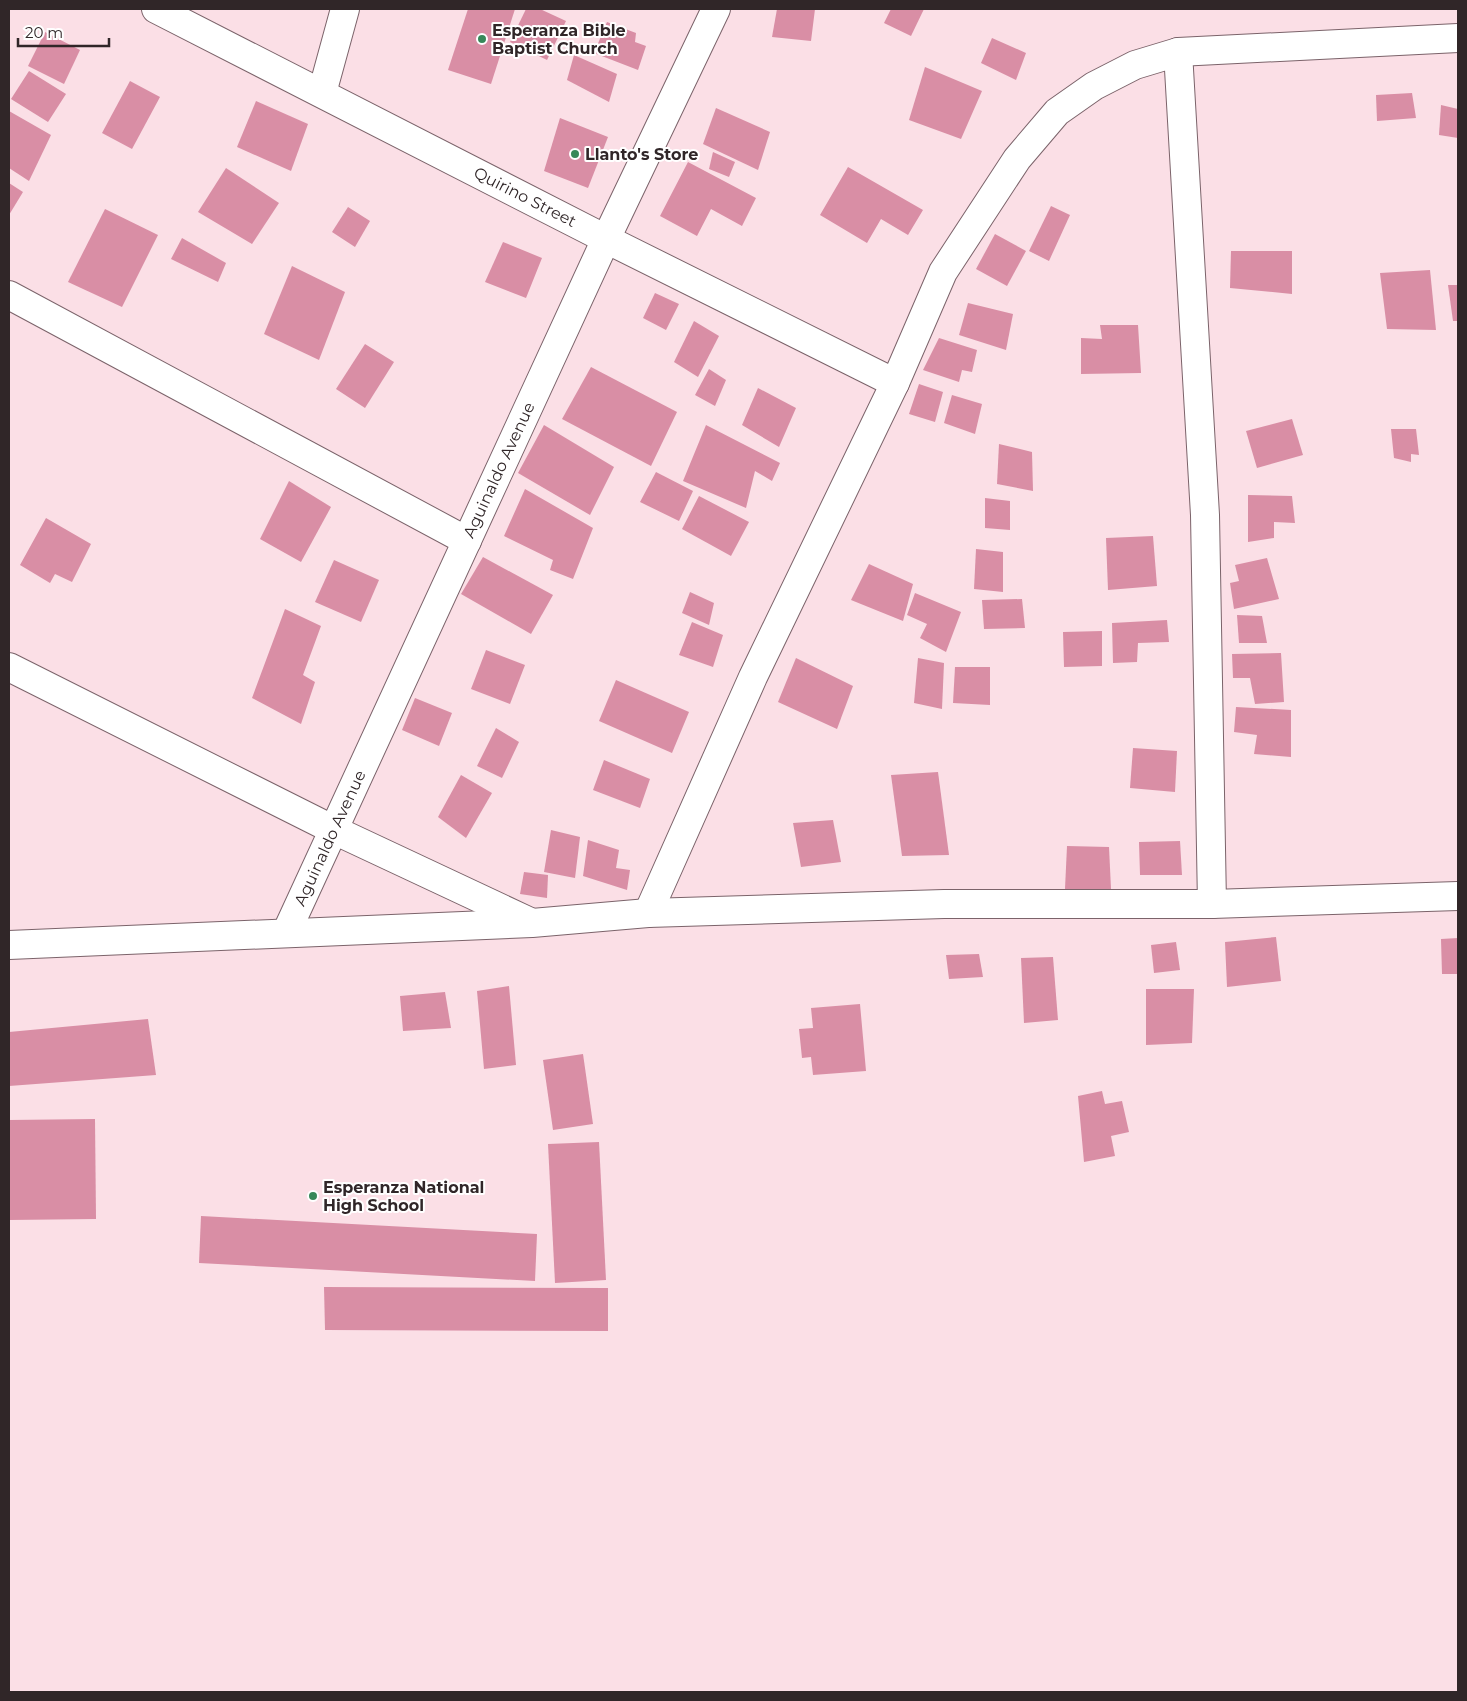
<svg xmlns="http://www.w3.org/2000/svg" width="1467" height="1701" font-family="Montserrat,sans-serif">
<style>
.building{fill:#d98ea5}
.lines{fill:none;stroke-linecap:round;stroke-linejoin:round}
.minor-casing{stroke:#7b636a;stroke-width:30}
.minor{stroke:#fff;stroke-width:28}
.poi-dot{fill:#378859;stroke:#fff;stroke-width:2}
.labels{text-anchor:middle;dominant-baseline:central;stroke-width:4;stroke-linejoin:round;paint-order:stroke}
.poi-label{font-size:16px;font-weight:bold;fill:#302628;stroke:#fff;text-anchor:start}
.street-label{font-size:16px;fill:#302628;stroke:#fff}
</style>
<rect width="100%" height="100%" fill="#fbdfe6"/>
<g class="building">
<path d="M468,9H515L491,84L448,70Z"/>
<path d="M526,9H540L566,21L547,60L510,42Z"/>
<path d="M777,9H815L811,41L772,37Z"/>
<path d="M891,9H924L911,36L884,23Z"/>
<path d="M607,22L636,33L635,42L646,46L638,70L594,53Z"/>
<path d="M45,32L80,50L64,84L28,66Z"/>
<path d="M992,38L1026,53L1016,80L981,63Z"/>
<path d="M574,55L617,74L609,102L567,80Z"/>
<path d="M925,67L982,91L961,139L909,120Z"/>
<path d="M29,71L66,94L48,122L11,99Z"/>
<path d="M130,81L160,97L132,149L102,133Z"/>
<path d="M1412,93L1416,118L1377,121L1376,95Z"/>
<path d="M256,101L308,124L291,171L237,147Z"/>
<path d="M1441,105L1458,109V138L1439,135Z"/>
<path d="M716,108L770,132L758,170L703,144Z"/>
<path d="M9,111L51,135L29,181L9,168Z"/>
<path d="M560,118L608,137L588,188L544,171Z"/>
<path d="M713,152L735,162L729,177L709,169Z"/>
<path d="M688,162L756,198L742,226L711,209L697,236L660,216Z"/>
<path d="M848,167L923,210L908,235L881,219L867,243L820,215Z"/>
<path d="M226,168L279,203L252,244L198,212Z"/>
<path d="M9,183L23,192L9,215Z"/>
<path d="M1051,206L1070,215L1049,261L1029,251Z"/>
<path d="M348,207L370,221L355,247L332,232Z"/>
<path d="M105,209L158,235L122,307L68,282Z"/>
<path d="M995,234L1026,251L1007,286L976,269Z"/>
<path d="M182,238L226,263L218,282L171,259Z"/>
<path d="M503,242L542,258L526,298L485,282Z"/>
<path d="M1231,251H1292V294L1230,288Z"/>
<path d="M292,266L345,292L319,360L264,334Z"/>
<path d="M1430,270L1436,330L1387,329L1380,273Z"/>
<path d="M1448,285H1458V321H1453Z"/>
<path d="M655,293L679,304L666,330L643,318Z"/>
<path d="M968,303L1013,314L1006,350L959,335Z"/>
<path d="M694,321L719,336L698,377L674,362Z"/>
<path d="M1100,325H1138L1141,373L1081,374V338L1102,339Z"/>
<path d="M939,338L977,350L972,372L962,370L959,382L923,370Z"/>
<path d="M365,344L394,362L365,408L336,389Z"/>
<path d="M591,367L677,412L651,466L562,419Z"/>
<path d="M709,369L726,380L715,406L695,395Z"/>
<path d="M919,384L943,392L935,422L909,414Z"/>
<path d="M758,388L796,408L779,447L742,425Z"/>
<path d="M952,395L982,404L975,434L944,423Z"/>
<path d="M1292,419L1303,455L1257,468L1246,431Z"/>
<path d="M544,425L614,467L590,515L518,473Z"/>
<path d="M706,425L780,463L772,481L755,471L746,508L683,481Z"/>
<path d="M1391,429H1416L1419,455L1411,454V462L1394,458Z"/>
<path d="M999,444L1032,452L1033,491L997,484Z"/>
<path d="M656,472L693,491L679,521L640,502Z"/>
<path d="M289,481L331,507L301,562L260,539Z"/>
<path d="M525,489L593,528L573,579L550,570L553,560L504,536Z"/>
<path d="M1248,495L1292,496L1295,523L1274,522V538L1248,542Z"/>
<path d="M699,496L749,522L731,556L682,529Z"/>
<path d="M985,498L1010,501V530L985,528Z"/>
<path d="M46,518L91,544L72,582L55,574L50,583L20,565Z"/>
<path d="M1153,536L1157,586L1108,590L1106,538Z"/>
<path d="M976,549L1003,552V592L974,589Z"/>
<path d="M483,557L553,595L531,634L461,594Z"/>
<path d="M1267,558L1279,599L1234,609L1230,583L1239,581L1235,565Z"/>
<path d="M334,560L379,580L361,622L315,602Z"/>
<path d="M869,564L913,584L903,621L851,600Z"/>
<path d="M690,592L714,603L709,625L682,613Z"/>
<path d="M915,593L961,612L946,652L920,638L927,624L907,615Z"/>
<path d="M1022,599L1025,628L984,629L982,600Z"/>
<path d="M285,609L321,626L303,675L315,682L301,724L252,698Z"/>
<path d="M1237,615L1262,616L1267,643H1239Z"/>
<path d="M1167,620L1169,642L1138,643L1137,662L1113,663L1112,623Z"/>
<path d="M692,622L723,635L713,667L679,655Z"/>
<path d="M1102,631V666L1064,667L1063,632Z"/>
<path d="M486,650L525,665L510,704L471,689Z"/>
<path d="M1281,653L1284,702L1255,704L1250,678H1233L1232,654Z"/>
<path d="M796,658L853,686L837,729L778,702Z"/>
<path d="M918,658L944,663L942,709L914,703Z"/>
<path d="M955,667H990V705L953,703Z"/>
<path d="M616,680L689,712L672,753L599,721Z"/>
<path d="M415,698L452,713L439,746L402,730Z"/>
<path d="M1236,707L1291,710V757L1254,754L1257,735L1234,732Z"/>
<path d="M496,728L519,742L502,778L477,766Z"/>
<path d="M1133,748L1177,751L1175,792L1130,788Z"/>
<path d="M604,760L650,779L640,808L593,790Z"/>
<path d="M938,772L949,855L902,856L891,775Z"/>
<path d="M461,775L492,793L466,838L438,817Z"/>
<path d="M833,820L841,862L801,867L793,823Z"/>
<path d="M551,830L580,837L575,878L544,872Z"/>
<path d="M588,840L619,850L616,868L630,870L627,890L583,876Z"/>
<path d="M1180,841L1182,875H1140L1139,842Z"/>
<path d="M1067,846L1109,847L1111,889H1065Z"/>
<path d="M524,872L548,875L547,898L520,894Z"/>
<path d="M1276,937L1281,981L1227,987L1225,942Z"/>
<path d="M1458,938V974H1442L1441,939Z"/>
<path d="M1176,942L1180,970L1154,973L1151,945Z"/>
<path d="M979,954L983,977L949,979L946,955Z"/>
<path d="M1053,957L1058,1020L1024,1023L1021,958Z"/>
<path d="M509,986L516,1065L484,1069L477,991Z"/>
<path d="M1146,989H1194L1192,1043L1146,1045Z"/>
<path d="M445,992L451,1028L403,1031L400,996Z"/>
<path d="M860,1004L866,1071L813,1075L811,1057L802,1058L799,1029L813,1028L811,1008Z"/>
<path d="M148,1019L156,1075L9,1086V1032Z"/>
<path d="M583,1054L593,1124L553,1130L543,1060Z"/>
<path d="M1102,1091L1105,1104L1122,1101L1129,1132L1111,1136L1115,1156L1084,1162L1078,1096Z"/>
<path d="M95,1119L96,1219L9,1220V1120Z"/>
<path d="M599,1142L606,1280L555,1283L548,1144Z"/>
<path d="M201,1216L537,1234L535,1281L199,1263Z"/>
<path d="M324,1287L608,1288V1331L325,1330Z"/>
</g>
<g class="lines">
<defs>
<g id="minor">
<path d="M156,9L606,239L895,383"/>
<path d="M1178,52L1205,515L1212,904"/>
<path d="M322,93L345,9"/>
<path d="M9,295L467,541"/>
<path d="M9,667L334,830L528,921"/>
<path d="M648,913L753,677L895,383L943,272L1017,159L1057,112L1094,86L1135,65L1178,52L1458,38"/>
<path d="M286,933L606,239L716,9"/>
<path d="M9,945L532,923L648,913L944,904H1212L1458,896"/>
</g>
</defs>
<use href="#minor" class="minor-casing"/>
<use href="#minor" class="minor"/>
</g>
<g class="poi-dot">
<circle cx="482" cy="39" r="5"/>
<circle cx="575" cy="154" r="5"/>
<circle cx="313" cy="1196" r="5"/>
</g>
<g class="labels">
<g class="poi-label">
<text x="492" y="30">Esperanza Bible<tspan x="492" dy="18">Baptist Church</tspan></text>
<text x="585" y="154">Llanto's Store</text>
<text x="323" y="1187">Esperanza National<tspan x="323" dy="18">High School</tspan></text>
</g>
<g class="street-label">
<text transform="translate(525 197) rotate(27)">Quirino Street</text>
<text transform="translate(499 470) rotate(-65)">Aguinaldo Avenue</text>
<text transform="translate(330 838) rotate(-65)">Aguinaldo Avenue</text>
</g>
</g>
<rect width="1467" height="1701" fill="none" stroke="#302628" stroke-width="20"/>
<path d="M18 38v8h91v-8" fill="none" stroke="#302628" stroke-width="2.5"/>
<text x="25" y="38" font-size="15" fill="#302628" stroke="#ffffff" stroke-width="4" paint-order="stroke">20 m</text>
</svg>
